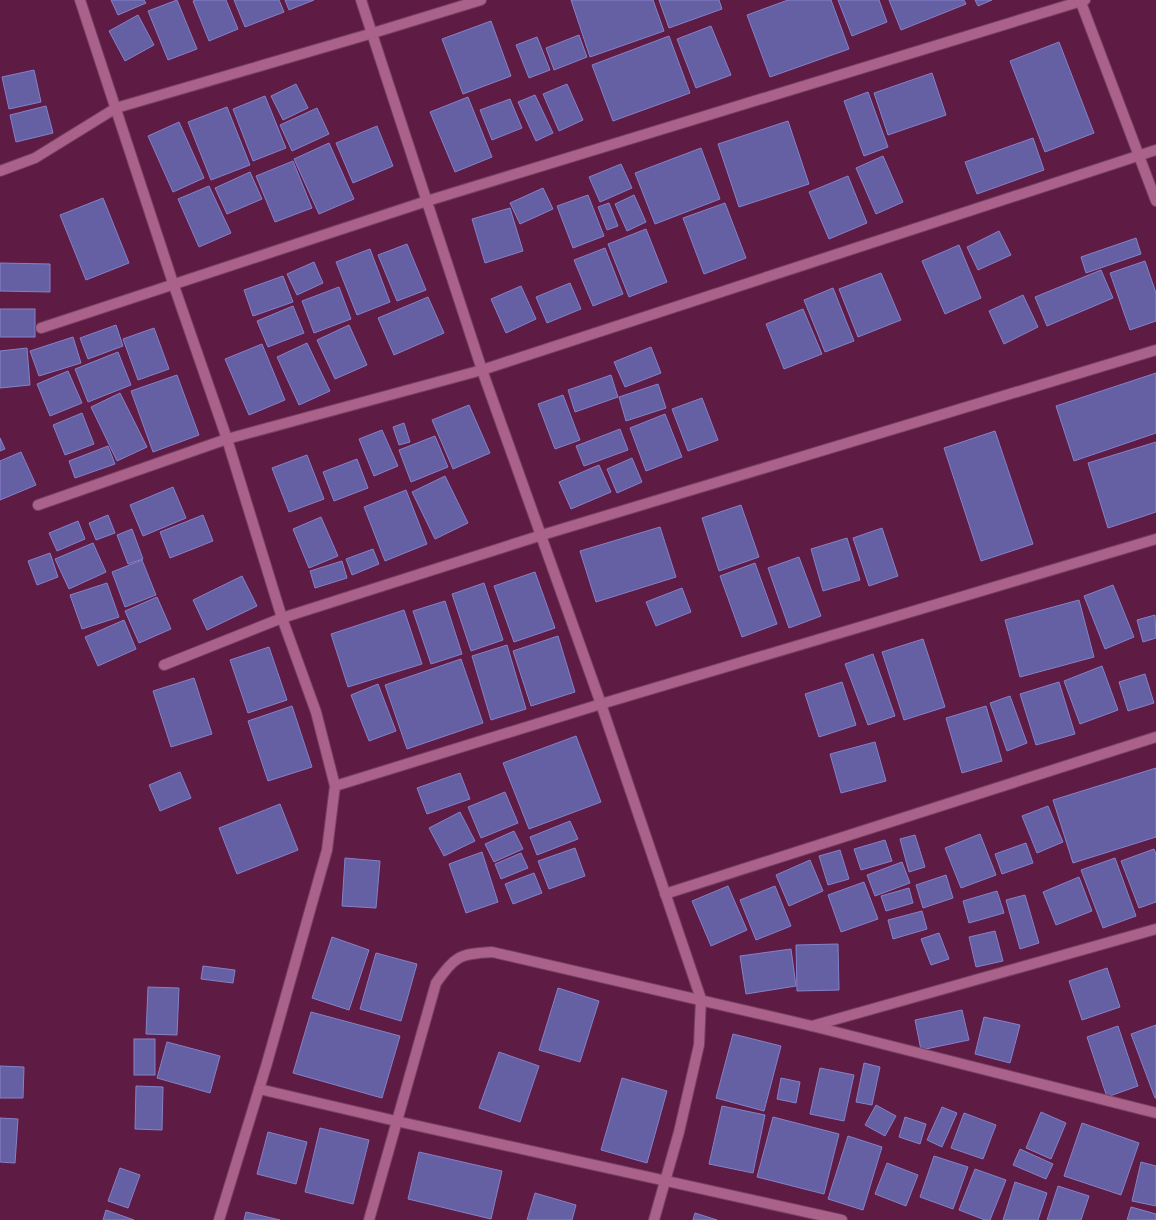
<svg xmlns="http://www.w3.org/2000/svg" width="1156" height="1220" font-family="'PT Sans Narrow',sans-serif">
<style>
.building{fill:#655fa4;stroke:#8681c9}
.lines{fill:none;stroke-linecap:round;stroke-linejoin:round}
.minor-casing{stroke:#754062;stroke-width:12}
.minor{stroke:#aa618a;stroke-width:10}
</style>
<rect width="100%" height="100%" fill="#5e1c45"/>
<g class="building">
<path d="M111,0H144L146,3L118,15Z"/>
<path d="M177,0L197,49L168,60L148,11Z"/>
<path d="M196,0H226L238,29L209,41L193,1Z"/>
<path d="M234,0H279L284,12L245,27Z"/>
<path d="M285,0H314L289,10Z"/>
<path d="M571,0H653L664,31L590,57Z"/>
<path d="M659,0H719L722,9L669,28Z"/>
<path d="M788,0H831L849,49L770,77L747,15Z"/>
<path d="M838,0H879L887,22L852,36Z"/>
<path d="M889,0H964L966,4L901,30Z"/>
<path d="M975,0H992L978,6Z"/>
<path d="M138,15L154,45L125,61L109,31Z"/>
<path d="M491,21L511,76L463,94L442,39Z"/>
<path d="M711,26L731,75L696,88L677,39Z"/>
<path d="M579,35L587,57L554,70L546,48Z"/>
<path d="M669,36L690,93L613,121L592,65Z"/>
<path d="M537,37L550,70L529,78L516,45Z"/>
<path d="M1059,42L1094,133L1045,152L1010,61Z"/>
<path d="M34,70L41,102L9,109L2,77Z"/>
<path d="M932,73L946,115L888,135L874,93Z"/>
<path d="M296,84L308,108L283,120L271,96Z"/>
<path d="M567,84L583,120L559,131L543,94Z"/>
<path d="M868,92L888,147L864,156L844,101Z"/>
<path d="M535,95L553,133L536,141L518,102Z"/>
<path d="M265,96L286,148L253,161L233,109Z"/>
<path d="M468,97L492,157L455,172L430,112Z"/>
<path d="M510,99L522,128L492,140L480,110Z"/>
<path d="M46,106L53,133L16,142L10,115Z"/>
<path d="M227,107L250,165L211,180L188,122Z"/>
<path d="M317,108L329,134L292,151L280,125Z"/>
<path d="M788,121L809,184L739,207L718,144Z"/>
<path d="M179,122L204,178L173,192L148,136Z"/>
<path d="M377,126L393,166L353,183L336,143Z"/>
<path d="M1033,138L1044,170L977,194L965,162Z"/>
<path d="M329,143L354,199L319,214L294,159Z"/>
<path d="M701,148L720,199L655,224L635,173Z"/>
<path d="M883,156L903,202L876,214L856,168Z"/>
<path d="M293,161L312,208L275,222L256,176Z"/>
<path d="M621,164L632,188L600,202L589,177Z"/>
<path d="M250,172L262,199L227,214L215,188Z"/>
<path d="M848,176L867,223L829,239L809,192Z"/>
<path d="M209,186L231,233L199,247L178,199Z"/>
<path d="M543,188L553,209L520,224L510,203Z"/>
<path d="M588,195L604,236L573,248L557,206Z"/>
<path d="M634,195L646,222L627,231L615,204Z"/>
<path d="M103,198L129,263L86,280L60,215Z"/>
<path d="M609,203L618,226L607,230L598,207Z"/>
<path d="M725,203L746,258L704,274L683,218Z"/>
<path d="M510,208L523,251L485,263L472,219Z"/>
<path d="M646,229L667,282L629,297L608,244Z"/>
<path d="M999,231L1011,255L978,270L967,247Z"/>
<path d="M1136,238L1141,254L1086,273L1081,257Z"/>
<path d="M407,244L426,290L397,301L378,255Z"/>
<path d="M959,245L981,298L945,314L922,261Z"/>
<path d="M605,248L623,294L593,306L574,260Z"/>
<path d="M370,249L390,302L357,315L336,262Z"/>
<path d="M1145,261L1156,293V321L1130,330L1110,273Z"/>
<path d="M314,262L323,283L297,295L287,274Z"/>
<path d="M0,263L50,264V292L0,291Z"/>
<path d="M1101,270L1113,298L1047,326L1035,297Z"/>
<path d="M881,273L901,320L858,337L839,289Z"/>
<path d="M283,276L293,302L253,316L244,290Z"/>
<path d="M570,283L581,309L547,323L536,297Z"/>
<path d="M521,286L536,319L506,333L491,299Z"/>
<path d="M339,287L351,319L314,333L302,301Z"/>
<path d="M833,288L854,341L825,352L804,300Z"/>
<path d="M1023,295L1038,327L1004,344L989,311Z"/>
<path d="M428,297L444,333L394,355L378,318Z"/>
<path d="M293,306L304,333L268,347L257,321Z"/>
<rect x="0" y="309" width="35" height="28"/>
<path d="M803,309L822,354L784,369L766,324Z"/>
<path d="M116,325L123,346L88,359L80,338Z"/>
<path d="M349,325L367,365L335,379L317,340Z"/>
<path d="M154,328L169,369L138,380L123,339Z"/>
<path d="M73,337L81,363L39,376L30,351Z"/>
<path d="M307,343L330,391L299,405L277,357Z"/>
<path d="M262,344L285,400L249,415L225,359Z"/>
<path d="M651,347L661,373L625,387L614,362Z"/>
<path d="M27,348L30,385L0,388V351Z"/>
<path d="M118,352L131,385L88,402L75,369Z"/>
<path d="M68,371L82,403L50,416L37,384Z"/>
<path d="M1156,373V433L1074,461L1056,406Z"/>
<path d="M177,375L199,435L153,452L131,391Z"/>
<path d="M611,375L618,397L575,412L568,390Z"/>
<path d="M658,384L666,408L626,421L619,397Z"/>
<path d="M120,393L147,447L117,461L91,407Z"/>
<path d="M563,395L580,440L555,449L538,404Z"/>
<path d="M702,398L718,440L688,451L672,409Z"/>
<path d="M469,405L490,453L453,469L432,420Z"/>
<path d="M82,413L94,444L65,455L53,425Z"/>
<path d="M665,414L682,457L646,471L630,428Z"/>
<path d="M404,423L410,442L399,445L393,427Z"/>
<path d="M620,429L628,450L584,466L576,446Z"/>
<path d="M382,430L398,466L374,476L359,439Z"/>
<path d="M995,431L1033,544L981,561L944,448Z"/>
<path d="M435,436L448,467L411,482L399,450Z"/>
<path d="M0,438L5,449L0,451Z"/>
<path d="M1156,442V512L1108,528L1088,463Z"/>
<path d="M108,446L115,464L75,478L69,461Z"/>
<path d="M21,452L36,485L0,500V461Z"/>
<path d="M307,455L324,499L289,512L272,468Z"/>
<path d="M632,458L642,482L617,493L607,469Z"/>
<path d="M357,459L368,488L334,501L323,472Z"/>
<path d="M599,465L611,492L571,509L559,482Z"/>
<path d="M445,476L468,523L435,539L412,492Z"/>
<path d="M173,487L186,518L143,536L130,505Z"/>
<path d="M406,490L427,544L385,561L364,507Z"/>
<path d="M741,505L759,557L719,571L702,518Z"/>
<path d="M108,515L115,533L96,540L89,523Z"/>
<path d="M203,515L213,541L170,558L160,532Z"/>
<path d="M321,517L338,556L309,568L293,529Z"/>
<path d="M78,521L85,539L57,551L49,533Z"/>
<path d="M660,527L676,577L596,602L580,551Z"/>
<path d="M882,528L898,576L869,586L853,538Z"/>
<path d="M132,529L143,559L128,564L117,535Z"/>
<path d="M847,538L860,580L823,591L811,549Z"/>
<path d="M93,543L106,572L69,589L55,559Z"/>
<path d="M373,549L379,564L352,575L346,559Z"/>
<path d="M50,553L58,577L37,585L28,561Z"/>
<path d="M799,557L821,616L789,628L768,568Z"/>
<path d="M142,560L156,595L125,607L112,572Z"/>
<path d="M342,561L347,578L315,588L310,571Z"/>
<path d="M755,563L777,624L742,637L720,576Z"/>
<path d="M535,572L555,628L514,642L494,586Z"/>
<path d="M242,576L257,606L207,630L193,600Z"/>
<path d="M107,583L119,617L82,629L70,595Z"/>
<path d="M484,583L503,640L471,651L452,594Z"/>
<path d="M1113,585L1134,637L1105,649L1084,596Z"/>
<path d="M682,588L691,612L656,626L646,602Z"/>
<path d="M157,597L171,629L139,643L125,611Z"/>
<path d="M1079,600L1094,657L1020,677L1005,620Z"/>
<path d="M445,601L462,654L431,664L413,611Z"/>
<path d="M404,610L422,664L348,687L331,634Z"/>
<path d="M1155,615L1156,638L1143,642L1137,620Z"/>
<path d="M124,620L136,649L98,666L85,637Z"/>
<path d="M558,636L575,692L531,706L513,651Z"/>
<path d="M923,639L945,707L904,720L882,652Z"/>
<path d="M507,645L526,709L491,720L472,656Z"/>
<path d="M269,647L287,700L248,713L230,660Z"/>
<path d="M873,654L895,716L868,725L845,664Z"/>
<path d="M461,659L483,723L407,749L385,685Z"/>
<path d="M1102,666L1118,710L1080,724L1064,681Z"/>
<path d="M1145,674L1154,703L1128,711L1119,682Z"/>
<path d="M194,678L212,734L171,747L153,691Z"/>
<path d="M842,682L856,725L819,737L805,694Z"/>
<path d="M1059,682L1075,734L1036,745L1020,694Z"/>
<path d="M378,684L396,731L369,741L351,695Z"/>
<path d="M1010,696L1027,743L1007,751L990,703Z"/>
<path d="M292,706L312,767L268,781L248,721Z"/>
<path d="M986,706L1002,761L962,773L946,718Z"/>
<path d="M576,736L601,802L529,829L503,763Z"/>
<path d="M875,742L886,781L841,793L830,754Z"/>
<path d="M1156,768V837L1073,863L1053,800Z"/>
<path d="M180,772L191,798L160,811L149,785Z"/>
<path d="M460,773L470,799L427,814L417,788Z"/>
<path d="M505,792L518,823L481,838L468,807Z"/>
<path d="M280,804L298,850L237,874L219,828Z"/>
<path d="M1048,806L1063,842L1037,853L1022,816Z"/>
<path d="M460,812L475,841L444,856L429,828Z"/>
<path d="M570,821L578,839L537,855L530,837Z"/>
<path d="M514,831L523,849L494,862L485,844Z"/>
<path d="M980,834L996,875L961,888L945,848Z"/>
<path d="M915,835L925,867L909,872L900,839Z"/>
<path d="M885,840L892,861L861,870L854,849Z"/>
<path d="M1026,843L1033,863L1002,874L995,854Z"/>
<path d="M575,848L585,876L549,889L538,861Z"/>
<path d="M1154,849L1156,854V902L1139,908L1121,861Z"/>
<path d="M840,850L849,879L828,885L819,856Z"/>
<path d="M482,852L498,902L466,913L449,864Z"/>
<path d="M521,853L528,868L501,879L495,864Z"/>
<path d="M345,858L380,861L376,908L342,906Z"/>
<path d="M1115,858L1136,916L1103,928L1081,870Z"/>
<path d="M810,860L823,891L789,906L776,875Z"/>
<path d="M902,862L910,883L875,896L867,875Z"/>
<path d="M534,873L542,893L513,904L505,884Z"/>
<path d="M946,875L953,898L923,908L916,885Z"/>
<path d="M1079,877L1092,911L1056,925L1043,892Z"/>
<path d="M864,882L878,919L841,932L828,895Z"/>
<path d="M728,886L747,930L711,946L692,901Z"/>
<path d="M775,886L791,926L756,940L740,900Z"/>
<path d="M909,888L913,903L886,911L881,896Z"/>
<path d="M997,891L1004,913L969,923L963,901Z"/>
<path d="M1025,895L1039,943L1020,949L1006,900Z"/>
<path d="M922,911L927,929L893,939L888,920Z"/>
<path d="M995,931L1003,961L976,967L969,937Z"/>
<path d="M939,933L949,959L931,965L921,939Z"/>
<path d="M332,937L369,950L349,1010L312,998Z"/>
<path d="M838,944L839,990L797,991L796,945Z"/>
<path d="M791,949L796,986L746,994L740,956Z"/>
<path d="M376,953L417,964L401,1021L360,1009Z"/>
<path d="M203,966L235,970L233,983L201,979Z"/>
<path d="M1107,968L1120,1007L1082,1020L1069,981Z"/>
<path d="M148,987L179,988L177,1035L146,1034Z"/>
<path d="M558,988L599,1001L580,1062L539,1050Z"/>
<path d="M962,1010L969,1040L921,1050L915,1020Z"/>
<path d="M311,1012L400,1036L382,1098L293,1073Z"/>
<path d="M984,1017L1020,1025L1010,1063L975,1054Z"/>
<path d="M1156,1025V1098H1155L1131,1034Z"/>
<path d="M1118,1026L1138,1086L1107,1097L1087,1037Z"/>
<path d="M733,1034L781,1046L764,1111L716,1098Z"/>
<rect x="134" y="1039" width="21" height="36"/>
<path d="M167,1042L220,1056L210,1093L157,1078Z"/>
<path d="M499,1052L539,1066L520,1122L479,1108Z"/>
<path d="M864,1063L880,1067L872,1105L856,1102Z"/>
<path d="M0,1066L24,1067L23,1098H0Z"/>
<path d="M820,1068L854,1075L844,1121L810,1114Z"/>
<path d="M622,1078L667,1091L647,1163L601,1150Z"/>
<path d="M781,1078L800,1082L796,1103L777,1099Z"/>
<path d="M136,1086L163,1087L162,1130L135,1129Z"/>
<path d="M876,1105L896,1116L885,1136L865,1125Z"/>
<path d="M722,1106L765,1115L753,1173L709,1164Z"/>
<path d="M942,1107L957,1113L942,1147L927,1140Z"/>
<path d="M1041,1112L1066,1123L1051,1159L1026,1148Z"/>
<path d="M964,1113L996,1125L983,1159L951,1148Z"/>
<path d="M773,1117L839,1134L824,1194L757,1177Z"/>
<path d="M905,1117L926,1124L920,1144L899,1137Z"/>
<path d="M0,1118L18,1119L15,1163L0,1162Z"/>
<path d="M1082,1123L1139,1143L1121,1195L1064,1176Z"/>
<path d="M320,1128L369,1140L353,1204L305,1192Z"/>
<path d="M268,1132L307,1142L296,1184L257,1174Z"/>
<path d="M848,1136L882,1147L863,1210L828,1199Z"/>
<path d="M1020,1149L1053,1164L1046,1179L1013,1165Z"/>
<path d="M419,1152L502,1171L491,1219L408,1199Z"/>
<path d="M934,1156L968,1167L953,1209L920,1197Z"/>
<path d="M1141,1162L1156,1166V1206L1132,1201Z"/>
<path d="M887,1163L918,1175L906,1206L875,1194Z"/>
<path d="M120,1168L140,1175L128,1208L108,1201Z"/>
<path d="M975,1169L1006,1180L990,1220H985L959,1210Z"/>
<path d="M1015,1182L1047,1193L1038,1220H1003Z"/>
<path d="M1058,1186L1089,1196L1081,1220H1047Z"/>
<path d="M535,1193L576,1205L572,1220H527Z"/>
<path d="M1131,1207L1156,1214V1220H1127Z"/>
<path d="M106,1210L134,1220H103Z"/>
<path d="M246,1212L280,1220H244Z"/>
<path d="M695,1213L717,1220H693Z"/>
</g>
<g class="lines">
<defs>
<g id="minor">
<path d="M80,0L173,283L227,439L282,618L316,712L335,786L327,850L267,1063L219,1220"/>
<path d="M361,0L482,370L601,704L701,999L699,1045L679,1132L654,1220"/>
<path d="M1080,0L1156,201"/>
<path d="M0,171L35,158L116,108L373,33L481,0"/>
<path d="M41,328L427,201L1085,0"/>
<path d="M38,505L227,439L482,370L1156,150"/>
<path d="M164,665L282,618L542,535L1156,350"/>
<path d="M335,786L601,704L1156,539"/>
<path d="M665,894L1156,737"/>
<path d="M812,1026L1156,929"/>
<path d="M259,1089L396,1121L842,1220"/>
<path d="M369,1220L436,983C456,956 458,954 492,952L812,1026L1156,1113"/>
</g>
</defs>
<use href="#minor" class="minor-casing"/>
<use href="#minor" class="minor"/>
</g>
</svg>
